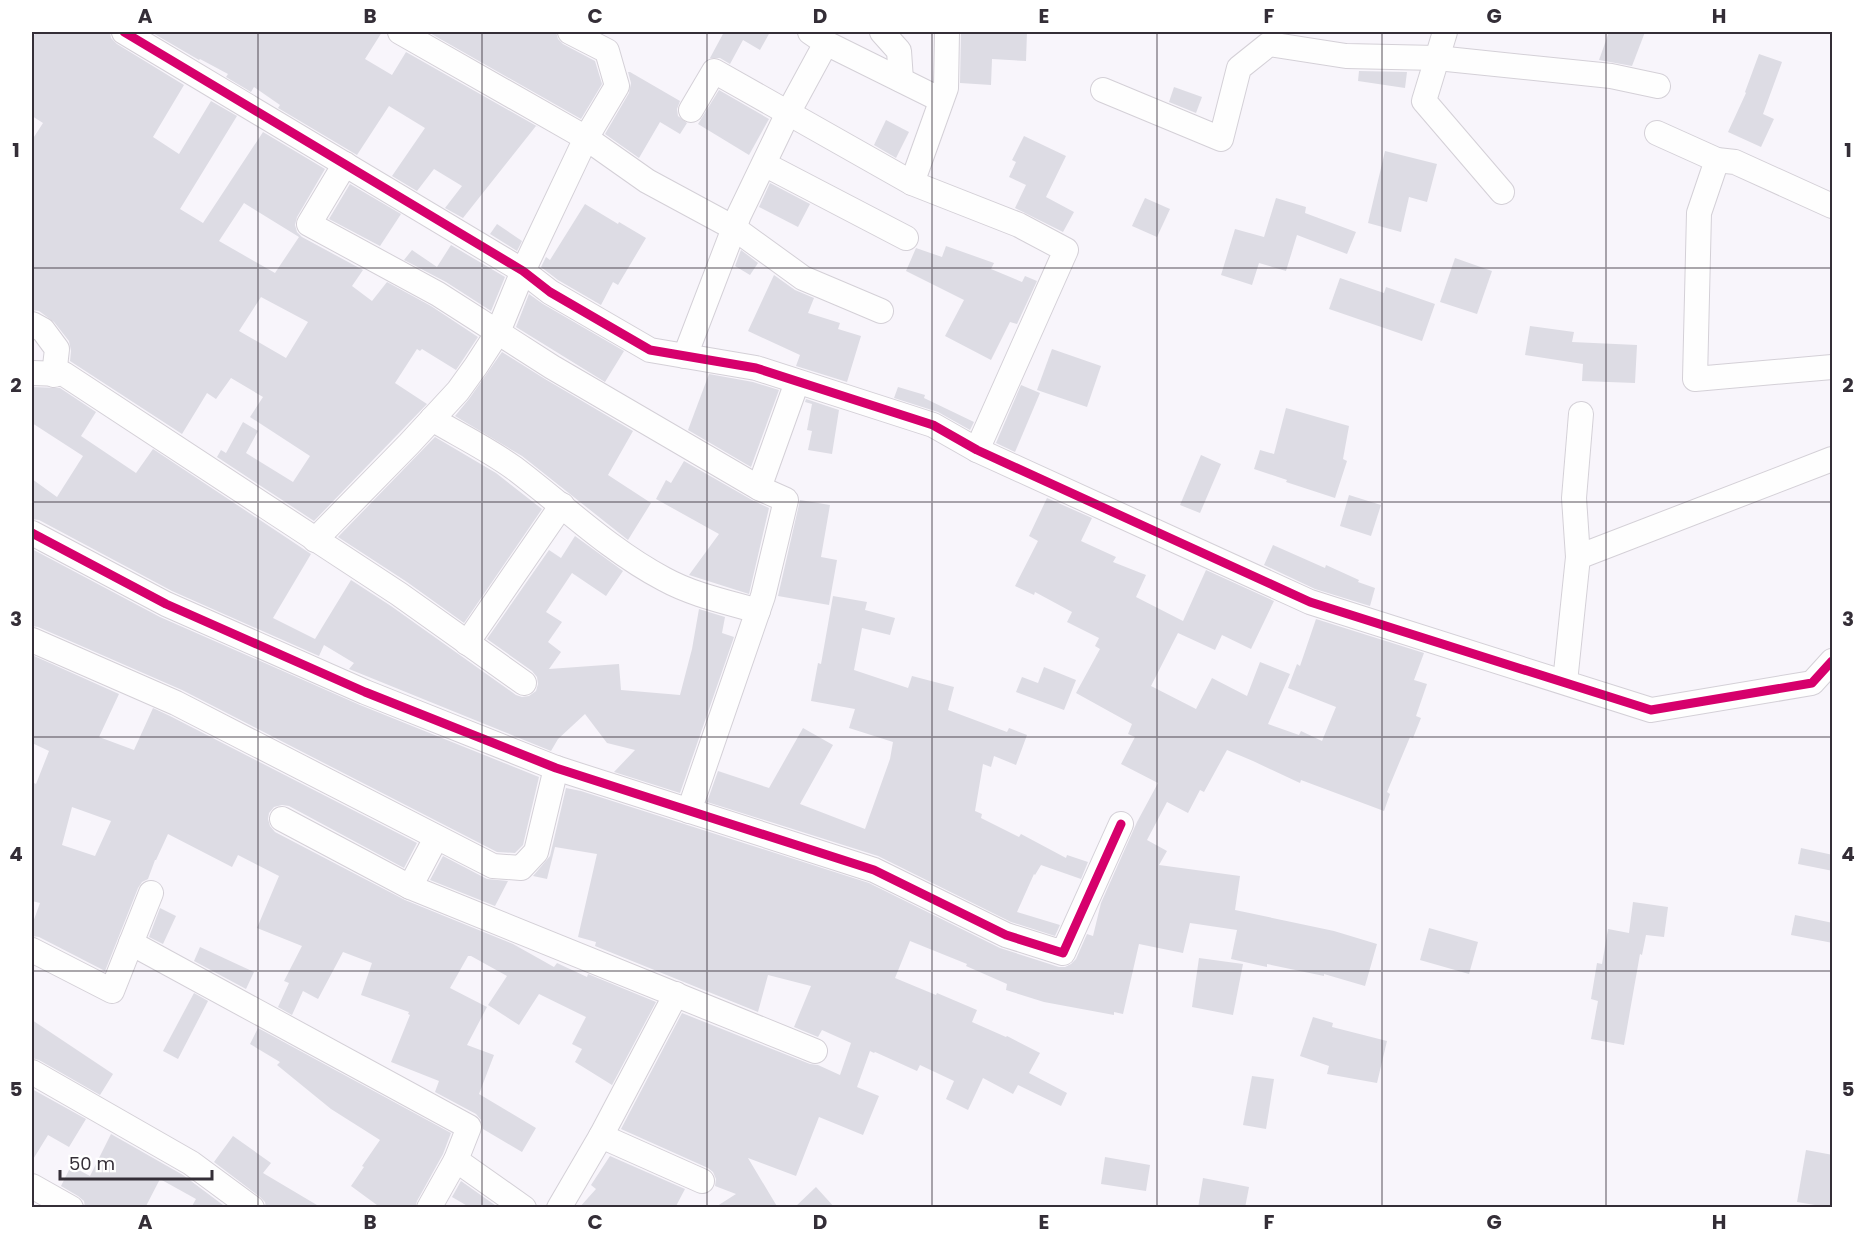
<svg xmlns="http://www.w3.org/2000/svg" width="1864" height="1239" font-family="Poppins,sans-serif">
<style>
.building{fill:#dddce4;fill-rule:evenodd}
.lines{fill:none;stroke-linecap:round;stroke-linejoin:round}
.street-casing{stroke:#d4d0d7;stroke-width:26}
.street{stroke:#fefefe;stroke-width:24}
.cycleway-casing{stroke:#fff;stroke-width:13}
.cycleway{stroke:#d6006c;stroke-width:9}
.grid{fill:none;stroke:#342e37;stroke-width:1.5;stroke-opacity:0.55}
.neatline{fill:none;stroke:#342e37;stroke-width:2}
.grid-label{font-size:20px;text-anchor:middle;font-weight:bold;fill:#342e37}
</style>
<rect width="100%" height="100%" fill="#f8f5fb"/>
<g class="building">
<path d="M36,32H110L111,38L117,44L184,85L153,137L179,154L211,101L237,116L180,209L203,223L263,132L325,169L297,217L295,225L297,232L302,237L363,270L352,286L372,301L387,282L431,306L478,337L456,370L422,349L420,351L417,349L395,383L427,404L314,521L217,457L221,450L226,453L243,422L258,431L246,453L293,482L310,456L250,417L263,397L231,378L216,399L207,393L182,434L70,361L71,351L69,341L54,322L39,311L32,310V140L43,123L32,116V39ZM244,203L299,237L275,273L219,241ZM261,297L308,322L286,358L239,331Z"/>
<path d="M151,32H382L365,59L392,75L406,52L540,128L536,126L463,218L445,208L462,186L434,169L417,191L392,176L425,128L389,106L357,155L278,108L280,105L254,87L251,92L226,77L228,74L200,59L199,60Z"/>
<path d="M428,32H556L558,39L563,44L595,61L602,84L581,119Z"/>
<path d="M724,32H770L760,50L743,40L730,64L720,58H710Z"/>
<path d="M961,32H1027L1026,61L992,59L991,85L960,83Z"/>
<path d="M1609,32H1645L1632,66L1599,60Z"/>
<path d="M1759,54L1782,62L1763,114L1774,119L1761,147L1728,132L1746,93L1745,92Z"/>
<path d="M1359,71L1407,72L1405,88L1358,81Z"/>
<path d="M628,72H630L680,101L677,109L678,116L687,123L680,134L660,122L639,158L605,134L629,93L631,83Z"/>
<path d="M1174,87L1202,97L1196,113L1169,102Z"/>
<path d="M719,90L769,119L749,155L698,124Z"/>
<path d="M886,120L909,132L896,158L874,145Z"/>
<path d="M1024,136L1066,156L1046,197L1074,212L1063,232L1015,208L1026,185L1009,177L1016,162L1012,160Z"/>
<path d="M1385,151L1437,164L1427,202L1409,197L1401,232L1368,223Z"/>
<path d="M770,183L810,204L798,227L759,207Z"/>
<path d="M350,184L401,214L380,246L329,219Z"/>
<path d="M1145,198L1170,209L1157,237L1132,226Z"/>
<path d="M1276,198L1306,207L1305,213L1356,232L1347,254L1297,235L1286,271L1259,263L1252,285L1221,275L1235,229L1264,237Z"/>
<path d="M585,204L618,224L619,222L646,238L618,285L613,282L601,305L558,280L541,267L546,257L550,260Z"/>
<path d="M497,224L522,241L517,251L490,234Z"/>
<path d="M451,245L505,277L491,311L446,282L404,260L412,250L437,267Z"/>
<path d="M946,246L994,263L991,269L1022,282L1025,276L1037,281L1017,324L1010,322L991,360L945,336L964,300L906,271L916,248L942,257Z"/>
<path d="M741,250L758,263L750,275L735,266Z"/>
<path d="M1455,258L1492,271L1477,314L1440,302Z"/>
<path d="M774,275L795,290L814,298L808,313L840,323L838,329L861,336L847,382L796,366L800,355L748,331Z"/>
<path d="M1340,278L1384,293L1386,287L1435,304L1422,341L1329,309Z"/>
<path d="M529,294L543,304L624,351L605,382L516,327Z"/>
<path d="M1530,326L1574,332L1572,342L1637,345L1635,383L1582,381L1583,364L1525,355Z"/>
<path d="M1052,349L1101,366L1087,407L1037,390Z"/>
<path d="M502,352L545,379L633,431L608,475L651,503L628,540L522,456L455,416L469,399Z"/>
<path d="M709,374L753,382L779,390L751,467L688,430Z"/>
<path d="M1021,385L1040,393L1015,452L996,443Z"/>
<path d="M32,387L60,388L96,412L81,436L136,473L153,449L311,554L273,618L315,639L351,580L391,606L516,695L522,697L529,696L536,691L538,684L537,677L532,671L487,639L549,550L561,558L575,536L623,571L606,596L572,573L546,612L562,622L548,642L561,652L549,669L619,664L621,690L680,695L692,649L699,609L725,617L722,633L734,637L680,793L614,772L635,750L607,743L585,714L558,739L551,751L349,669L354,663L324,645L319,656L172,591L39,520L32,519V479L57,497L83,456L32,423Z"/>
<path d="M898,387L925,395L924,398L974,422L970,430L938,412L894,398Z"/>
<path d="M806,399L839,410L832,454L808,450L812,431L807,430L812,404L805,402Z"/>
<path d="M1286,408L1349,426L1343,459L1347,461L1335,498L1286,482L1287,480L1254,469L1260,450L1274,454Z"/>
<path d="M435,437L496,473L542,509L464,623L407,582L338,537Z"/>
<path d="M1201,455L1221,464L1200,513L1180,505Z"/>
<path d="M684,461L752,500L769,508L749,594L689,575L719,534L656,499L666,480L671,483Z"/>
<path d="M1349,495L1381,505L1371,536L1340,526Z"/>
<path d="M1047,498L1092,518L1081,541L1116,557L1113,562L1146,575L1136,597L1183,621L1206,570L1274,601L1251,649L1222,635L1215,650L1178,633L1151,686L1196,709L1212,678L1247,696L1260,662L1290,674L1268,724L1299,735L1301,731L1322,741L1336,707L1288,688L1297,664L1300,666L1316,619L1424,653L1414,680L1427,684L1416,716L1421,718L1413,738L1410,737L1387,792L1390,794L1384,811L1301,780L1300,783L1253,761L1227,750L1204,792L1200,790L1188,813L1167,802L1147,840L1167,851L1159,865L1240,876L1235,910L1334,931L1377,944L1365,986L1324,974V976L1267,964V967L1231,959L1237,930L1190,923L1183,953L1139,944L1123,1014L1114,1012V1015L1044,1002L1006,990L1007,984L966,966L967,964L910,941L895,978L936,995L937,993L977,1010L972,1022L1006,1037L1007,1036L1040,1053L1029,1073L1067,1093L1061,1106L1018,1085L1013,1094L983,1078L968,1110L946,1099L954,1081L920,1065L917,1071L875,1052L874,1053L870,1051L857,1087L879,1096L863,1135L819,1117L796,1176L748,1158L778,1208H714L736,1194L715,1186L716,1179L713,1172L708,1168L621,1129L682,1013L810,1064L818,1065L840,1075L851,1043L822,1030L818,1037L794,1027L811,986L768,975L758,1012L595,946L596,942L578,937L597,854L555,847L547,879L533,876L550,856L566,788L581,791L869,883L1000,948L1059,967H1065L1071,964L1076,959L1087,934L1093,936L1101,903L1137,822L1158,783L1121,764L1135,737L1128,734L1132,724L1076,693L1100,649L1095,646L1099,638L1067,622L1072,612L1035,592L1034,595L1015,586L1038,541L1029,536Z"/>
<path d="M800,500L830,505L821,557L837,560L829,605L778,596Z"/>
<path d="M1273,545L1325,568L1326,565L1359,580L1358,582L1375,588L1370,606L1315,589L1264,565Z"/>
<path d="M32,549L160,617L360,705L539,777L523,845L515,853L497,852L182,690L38,627L32,626Z"/>
<path d="M833,596L867,602L865,610L895,618L890,635L862,628L854,670L908,688L912,676L954,687L948,710L1007,732L1009,728L1027,735L1016,765L994,756L991,767L983,764L975,811L982,814L981,818L1019,837L1021,834L1066,858L1067,855L1088,862L1081,879L1041,865L1035,875L1034,874L1017,912L1060,925L1055,936L1011,922L878,856L707,802L718,771L769,788L803,728L833,745L800,804L865,829L890,759L893,742L849,728L855,709L811,701L818,663L821,664Z"/>
<path d="M32,655L119,694L99,737L134,750L153,708L170,716L417,843L404,868L289,806L282,805L274,807L269,813L268,819L270,826L275,832L405,900L513,944L554,967L557,963L587,977L588,974L656,1002L612,1085L575,1062L582,1049L572,1044L586,1017L539,994L519,1025L488,1005L507,976L471,956H468L450,988L487,1007L467,1045L494,1055L479,1094L536,1128L522,1152L483,1129L481,1120L476,1114L435,1092L439,1081L391,1062L410,1015L408,1014L409,1012L361,995L372,963L343,952L318,999L303,991L292,1015L278,1007L289,983L284,981L302,946L257,928L279,876L238,855L232,867L168,834L156,860H155L148,879L142,882L138,888L105,971L39,937L32,936V925L40,903L32,901V782L36,784L49,751L32,743ZM72,807L111,821L95,856L62,845Z"/>
<path d="M1044,667L1076,680L1064,710L1016,692L1022,677L1038,683Z"/>
<path d="M1801,848L1833,855V871L1798,864Z"/>
<path d="M443,856L487,879L508,881L495,906L430,880Z"/>
<path d="M1633,902L1668,907L1664,937L1646,935L1642,955L1640,954L1624,1045L1591,1039L1598,1001L1591,999L1597,963L1602,964L1608,929L1629,933Z"/>
<path d="M160,908L176,916L163,944L149,937Z"/>
<path d="M1795,915L1833,923V943L1791,935Z"/>
<path d="M1429,928L1478,942L1469,974L1420,960Z"/>
<path d="M200,947L254,972L246,989L194,961Z"/>
<path d="M1199,958L1243,964L1233,1015L1192,1007Z"/>
<path d="M194,993L208,1001L178,1059L163,1051Z"/>
<path d="M1313,1017L1333,1023L1332,1027L1387,1041L1377,1083L1327,1074L1329,1066L1300,1056Z"/>
<path d="M32,1020L113,1074L100,1095L39,1060L32,1058Z"/>
<path d="M258,1028L451,1133L443,1154L417,1201L415,1208H381L351,1186L364,1167L362,1166L380,1140L331,1109L277,1065L280,1062L250,1044Z"/>
<path d="M1252,1076L1274,1079L1266,1129L1243,1125Z"/>
<path d="M32,1089L86,1119L69,1147L48,1135L32,1161Z"/>
<path d="M111,1134L183,1175L227,1208H191L196,1199L160,1179L145,1208H85L84,1201L78,1196L61,1186L71,1166L90,1176Z"/>
<path d="M233,1136L271,1163L263,1173L322,1208H266L265,1202L260,1197L214,1162Z"/>
<path d="M1806,1150L1833,1155V1208L1797,1202Z"/>
<path d="M610,1156L685,1189L675,1208H579L596,1189L591,1185Z"/>
<path d="M1105,1157L1150,1165L1146,1191L1101,1184Z"/>
<path d="M1203,1178L1249,1187L1245,1208H1198Z"/>
<path d="M461,1181L499,1208H471L452,1197Z"/>
<path d="M816,1187L835,1208H794Z"/>
</g>
<g class="lines">
<defs>
<g id="street">
<path d="M124,32L523,271L550,292L650,350L756,368L933,425L977,450L1310,602L1651,710L1812,683L1832,661"/>
<path d="M400,32L586,138L647,181L734,228L803,278L881,311"/>
<path d="M810,32L826,43L941,100"/>
<path d="M882,32L899,51L901,80"/>
<path d="M1445,32L1424,101L1502,192"/>
<path d="M1103,90L1221,139L1239,68L1269,44L1346,56L1437,58L1611,76L1658,86"/>
<path d="M691,110L714,71L912,183L1019,225L1066,250L977,450"/>
<path d="M1657,133L1717,160L1735,162L1832,206"/>
<path d="M1717,160L1699,213L1695,379L1832,367"/>
<path d="M345,164L309,224L438,294L552,367L759,488L786,500L763,596L689,811"/>
<path d="M764,164L906,238"/>
<path d="M912,183L946,88L947,32"/>
<path d="M32,324L43,330L57,349L54,375"/>
<path d="M685,356L739,215L788,113L826,43"/>
<path d="M32,373L64,374L399,594L524,683"/>
<path d="M432,419C459,435 488,449 514,468C563,505 609,550 664,579C693,595 727,602 758,611"/>
<path d="M759,488L797,382"/>
<path d="M32,533L166,604L365,692L556,768L874,870L1006,935L1063,953L1121,824"/>
<path d="M315,540L409,444L458,391L476,366L498,332L523,271L586,138L617,86L607,51L570,32"/>
<path d="M1578,557L1832,459"/>
<path d="M32,640L176,703L493,866L521,868L536,852L556,768"/>
<path d="M467,643L562,505"/>
<path d="M1565,682L1578,557L1574,498L1581,414"/>
<path d="M282,819L410,887"/>
<path d="M436,838L410,887L815,1051"/>
<path d="M131,943L469,1127L456,1160L524,1208"/>
<path d="M32,950L112,991L151,893"/>
<path d="M32,1072L191,1163L252,1208"/>
<path d="M601,1136L702,1181"/>
<path d="M32,1186L71,1208"/>
<path d="M429,1208L456,1160"/>
<path d="M559,1208L601,1136L676,994"/>
</g>
</defs>
<use href="#street" class="street-casing"/>
<use href="#street" class="street"/>
<defs>
<g id="cycleway">
<path d="M124,32L523,271L550,292L650,350L756,368L933,425L977,450L1310,602L1651,710L1812,683L1832,661"/>
<path d="M32,533L166,604L365,692L556,768L874,870L1006,935L1063,953L1121,824"/>
</g>
</defs>
<use href="#cycleway" class="cycleway-casing"/>
<use href="#cycleway" class="cycleway"/>
</g>
<path class="grid" d="M258,32V1208M482,32V1208M707,32V1208M932,32V1208M1157,32V1208M1382,32V1208M1606,32V1208M32,268H1832M32,502H1832M32,737H1832M32,971H1832"/>
<rect width="1864" height="1239" fill="none" stroke="#ffffff" stroke-width="66"/>
<path d="M60 1170v9h152v-9" fill="none" stroke="#342e37" stroke-width="3"/>
<text x="69" y="1170" font-size="18" fill="#342e37" stroke="#ffffff" stroke-width="4.5" paint-order="stroke">50 m</text>
<rect x="33" y="33" width="1798" height="1173" class="neatline"/>
<g class="grid-label">
<text x="145" y="23">A</text>
<text x="370" y="23">B</text>
<text x="595" y="23">C</text>
<text x="820" y="23">D</text>
<text x="1044" y="23">E</text>
<text x="1269" y="23">F</text>
<text x="1494" y="23">G</text>
<text x="1719" y="23">H</text>
<text x="16" y="157">1</text>
<text x="1848" y="157">1</text>
<text x="16" y="392">2</text>
<text x="1848" y="392">2</text>
<text x="16" y="626">3</text>
<text x="1848" y="626">3</text>
<text x="16" y="861">4</text>
<text x="1848" y="861">4</text>
<text x="16" y="1096">5</text>
<text x="1848" y="1096">5</text>
<text x="145" y="1229">A</text>
<text x="370" y="1229">B</text>
<text x="595" y="1229">C</text>
<text x="820" y="1229">D</text>
<text x="1044" y="1229">E</text>
<text x="1269" y="1229">F</text>
<text x="1494" y="1229">G</text>
<text x="1719" y="1229">H</text>
</g>
</svg>
